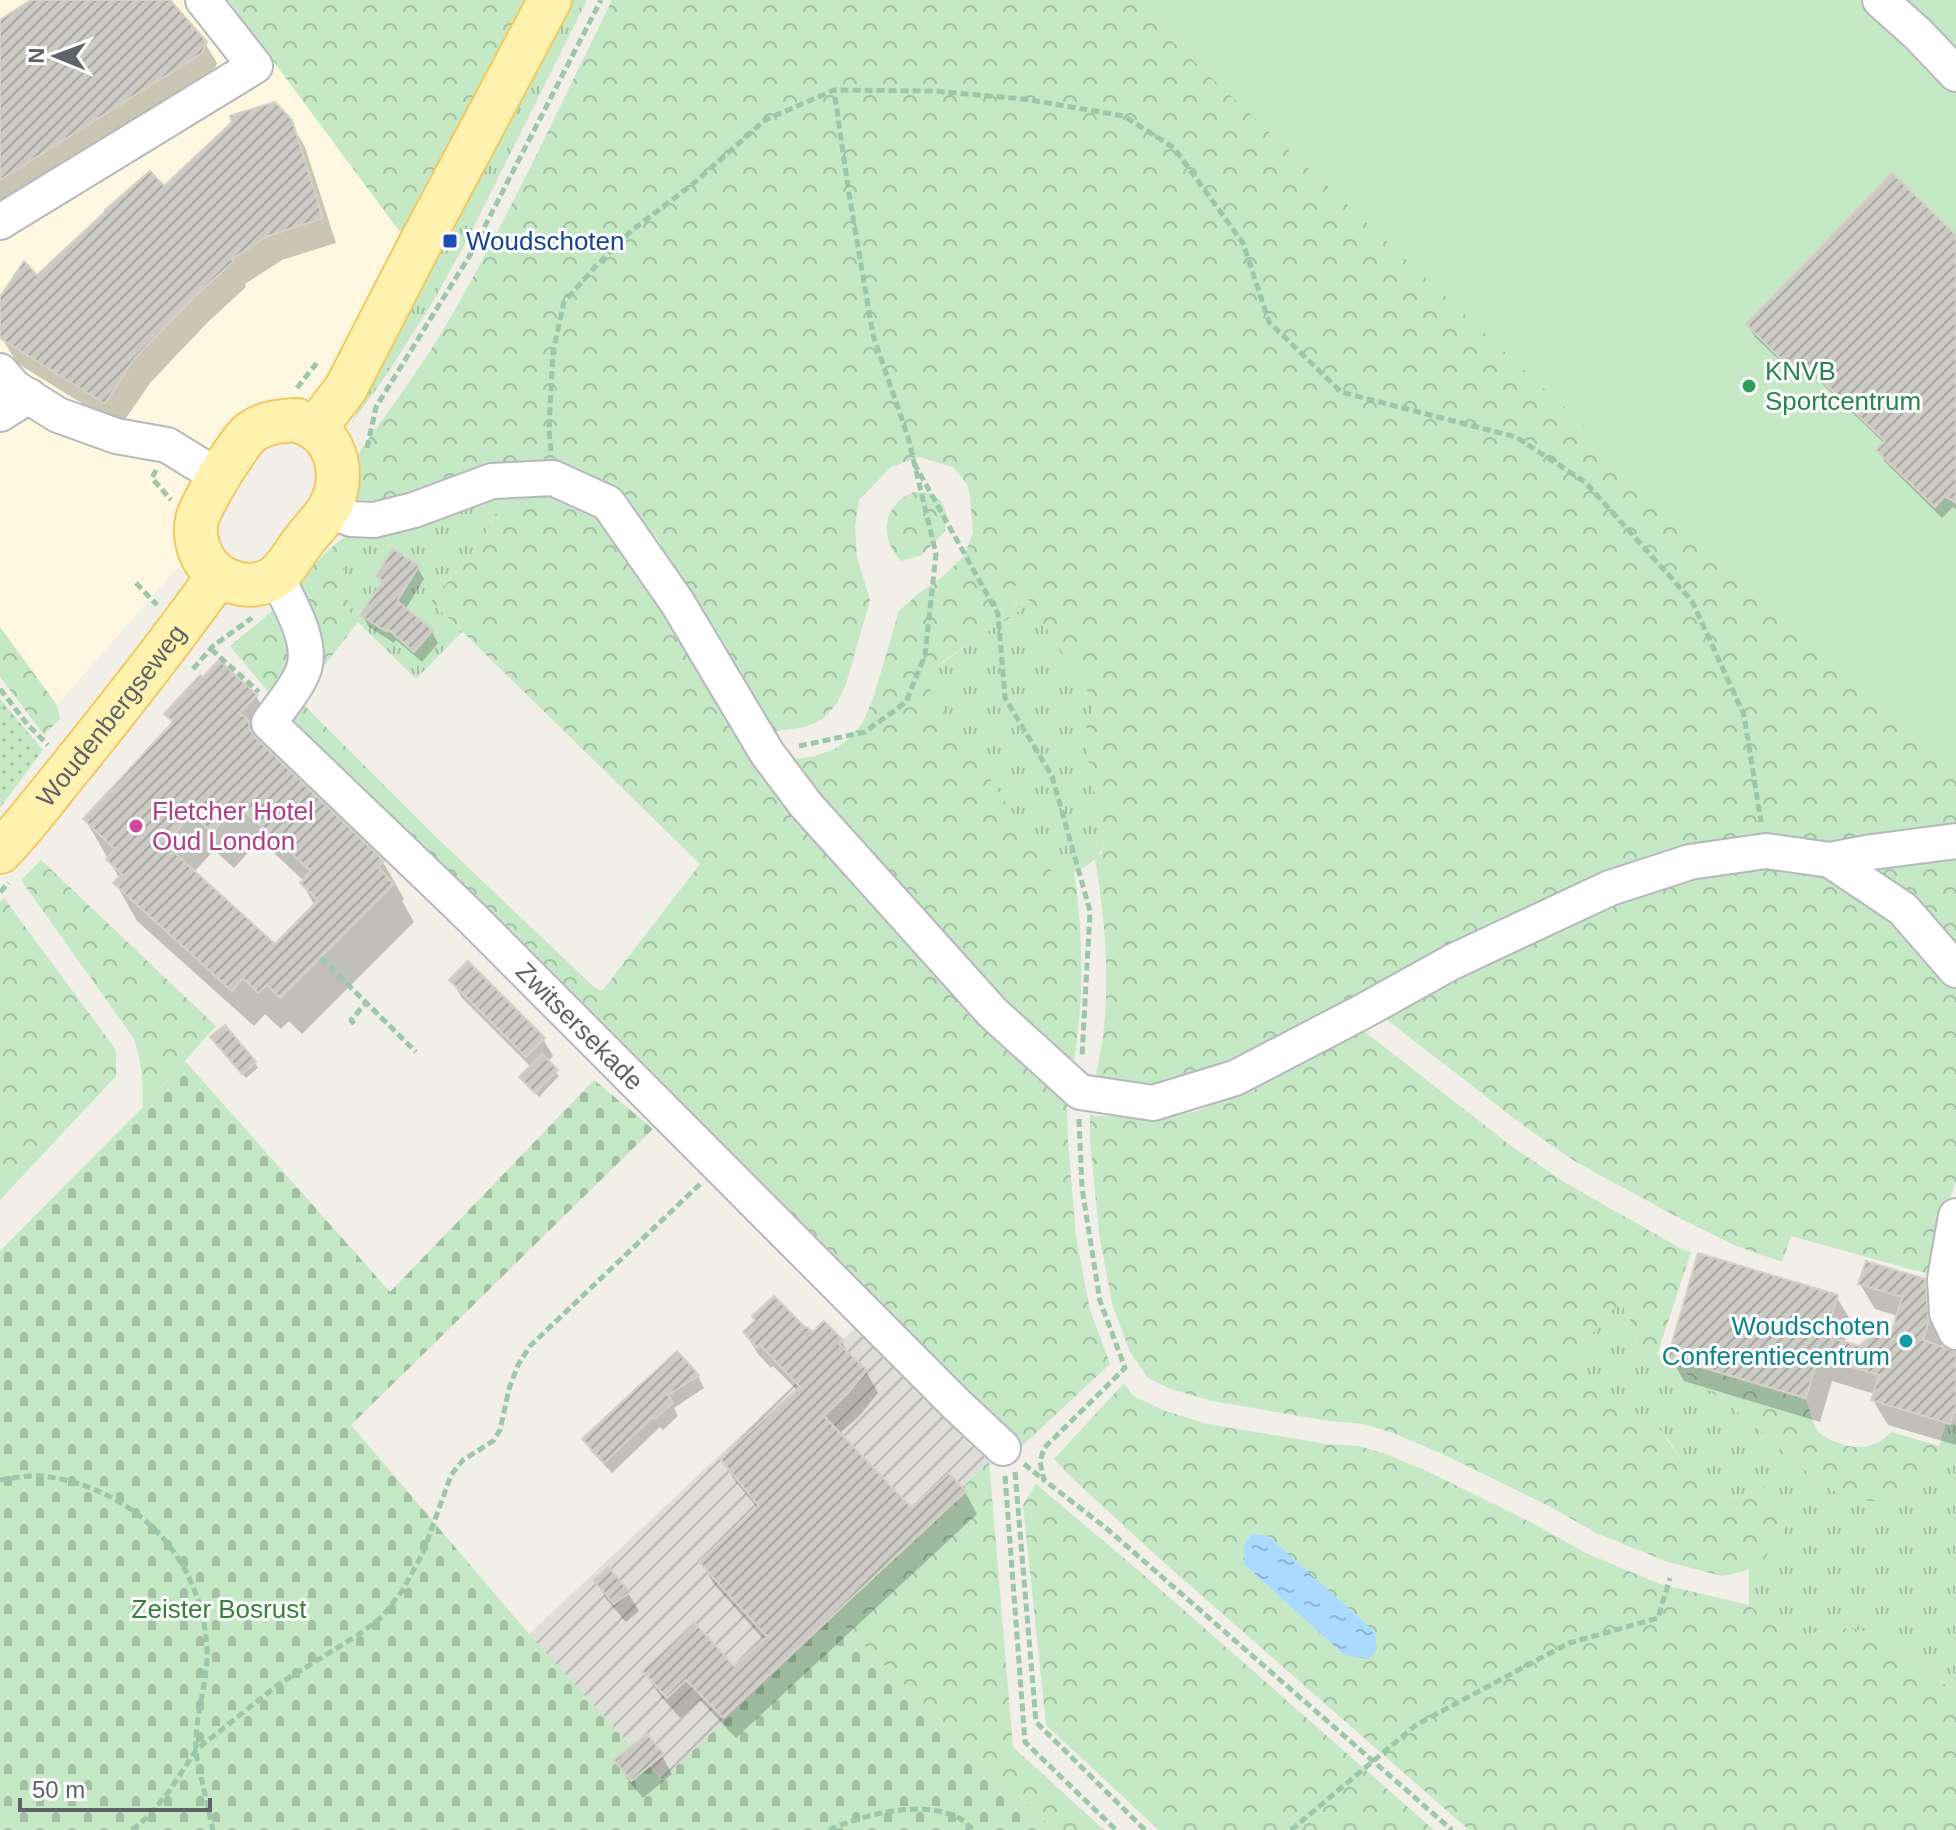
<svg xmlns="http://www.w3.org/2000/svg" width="1956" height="1830" font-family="Helvetica,sans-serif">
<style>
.commercial{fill:#fef7e0}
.industrial{fill:url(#industrial-furrows)}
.grass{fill:url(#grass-tufts)}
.forest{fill:url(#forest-crowns);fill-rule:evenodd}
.cemetery{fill:url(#cemetery-stones)}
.park{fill:url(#park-dots)}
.pitch{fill:#c5e8c5}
.water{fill:url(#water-ripples)}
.shadow{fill:#0003;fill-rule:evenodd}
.building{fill:url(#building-hatch);stroke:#d6d1c6;stroke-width:2;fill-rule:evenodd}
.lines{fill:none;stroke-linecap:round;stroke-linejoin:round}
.minor-casing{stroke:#b5b8bc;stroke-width:38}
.major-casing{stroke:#f2c960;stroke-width:46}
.path{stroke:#9cc7a9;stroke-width:5;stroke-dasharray:8 4;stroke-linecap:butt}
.minor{stroke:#fff;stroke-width:34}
.major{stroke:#fff2af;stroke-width:42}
.transit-dot{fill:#1a4fb4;stroke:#fff;stroke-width:3}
.leisure-dot{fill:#2e9e5b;stroke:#fff;stroke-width:3}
.hotel-dot{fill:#d1479c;stroke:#fff;stroke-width:3}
.culture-dot{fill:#0f9aa8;stroke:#fff;stroke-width:3}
.labels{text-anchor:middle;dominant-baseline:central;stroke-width:6;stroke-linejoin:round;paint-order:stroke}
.transit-label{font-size:26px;fill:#164399;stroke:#fff;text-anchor:start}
.leisure-label{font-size:26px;fill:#27864d;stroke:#fff;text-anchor:start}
.street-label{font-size:26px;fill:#5f6368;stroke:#fff}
.hotel-label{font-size:26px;fill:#b23c85;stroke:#fff;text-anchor:start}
.culture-label{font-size:26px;fill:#0d838f;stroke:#fff;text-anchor:end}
.park-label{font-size:26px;fill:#348238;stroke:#fff}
</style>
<defs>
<pattern id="industrial-furrows" width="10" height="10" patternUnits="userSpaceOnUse" patternTransform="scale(2)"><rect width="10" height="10" fill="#e0deda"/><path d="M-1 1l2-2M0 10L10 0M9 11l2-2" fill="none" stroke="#b9b8b5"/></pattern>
<pattern id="grass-tufts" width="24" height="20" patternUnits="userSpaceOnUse" patternTransform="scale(2)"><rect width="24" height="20" fill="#c5e8c5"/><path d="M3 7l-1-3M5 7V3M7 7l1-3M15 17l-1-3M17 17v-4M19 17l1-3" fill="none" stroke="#a3c0a4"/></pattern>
<pattern id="forest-crowns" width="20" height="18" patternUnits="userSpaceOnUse" patternTransform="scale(2)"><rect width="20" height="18" fill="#c5e8c5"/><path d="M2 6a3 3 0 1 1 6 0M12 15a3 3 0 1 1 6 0" fill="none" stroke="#a3c0a4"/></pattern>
<pattern id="cemetery-stones" width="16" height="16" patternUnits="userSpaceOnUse" patternTransform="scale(2)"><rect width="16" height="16" fill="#c5e8c5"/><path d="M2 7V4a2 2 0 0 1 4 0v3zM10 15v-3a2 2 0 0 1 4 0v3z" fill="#a3c0a4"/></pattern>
<pattern id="park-dots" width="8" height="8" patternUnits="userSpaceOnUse" patternTransform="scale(2)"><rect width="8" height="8" fill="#c5e8c5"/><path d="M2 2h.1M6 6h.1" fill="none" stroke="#a3c0a4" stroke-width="1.8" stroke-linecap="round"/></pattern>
<pattern id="water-ripples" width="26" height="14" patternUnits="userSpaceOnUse" patternTransform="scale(2)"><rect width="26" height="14" fill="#aadaff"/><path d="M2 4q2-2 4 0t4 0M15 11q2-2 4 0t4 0" fill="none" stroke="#8eb4d2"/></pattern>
<pattern id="building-hatch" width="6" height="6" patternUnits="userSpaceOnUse" patternTransform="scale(2)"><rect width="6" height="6" fill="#cccac5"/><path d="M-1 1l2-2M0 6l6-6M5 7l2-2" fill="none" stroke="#a9a8a4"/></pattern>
</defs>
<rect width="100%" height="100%" fill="#f1efe8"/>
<path class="commercial" d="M0,0H228L403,236L311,413L264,417L193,552L170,576L57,705L0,627Z"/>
<path class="industrial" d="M855,1328L989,1461L834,1616L663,1780L528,1635Z"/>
<g class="grass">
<path d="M568,0H587L468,238L434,300L389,371L351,424L371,380Z"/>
<path d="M505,493L489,529L465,562L431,601L462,632L416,679L358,622L349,611L344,566L347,555L376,527Z"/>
<path d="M1019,583L1096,704L1086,726L1104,841C1101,864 1076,871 1057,880L921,677L1020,610L1008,591Z"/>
<path d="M1617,1307H1624L1634,1328L1638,1351L1688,1375L1733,1408L1813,1477L1839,1494L1891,1503L1909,1498L1921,1488L1931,1472L1946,1423L1956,1425V1693L1903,1653L1849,1628L1825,1630L1809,1634H1791L1775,1625L1749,1605V1569L1760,1565L1755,1494C1738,1499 1723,1499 1707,1489C1684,1474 1676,1444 1657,1427C1651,1421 1643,1417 1636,1413C1620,1403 1583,1378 1575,1362L1578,1352L1611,1310Z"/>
</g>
<g class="forest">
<path d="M228,0H531L403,236Z"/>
<path d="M612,0H1317L1956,576V944L1924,906L1868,866L1821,843L1790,836L1749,837L1721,840L1674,850L1440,950L1257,1051L1203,1074L1167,1085L1131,1087L1095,1079C1098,1065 1101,1050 1103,1036C1110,977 1105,917 1095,859L1102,853L1104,841L1086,747V726L1096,704L1018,584L1008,591L1020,611L943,661L922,677L1057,879L1074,872C1084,937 1084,1002 1073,1067L1025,1029L797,770L790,760L815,756L835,749L850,738L863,722L873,699L899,611L919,593L941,578L964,556L973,533L970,496L967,484L953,467L919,457L891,467L859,500L855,526L857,557L870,600L846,684L837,703L827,715L818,722L804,727L772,732L656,537L599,480L555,465L400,502L345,499L342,477C380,421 422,369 455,310C512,209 561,104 612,0Z"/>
<path d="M914,492L931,493L942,502L946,512L945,531L922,555L901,561C886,545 880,521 897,503C901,498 908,495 914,492Z"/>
<path d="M505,493H566L600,514L645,573L714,695L1067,1101L1068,1142L1076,1237L1090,1310L1110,1364L1022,1446L294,723L230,646C248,631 267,617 283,600C310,574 335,529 376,527L348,555L344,566L349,611L358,622L311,683L300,701L433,834L594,987L602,991L700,864L431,601L465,562L489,529Z"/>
<path d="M0,627L57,705L60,719L44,735L0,677Z"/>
<path d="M41,860L216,1026L143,1107L142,1073L135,1040L21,880Z"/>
<path d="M1778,868C1792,871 1808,872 1821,877C1879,899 1916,943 1956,988V1182L1948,1203L1932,1275L1791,1236L1782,1262L1734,1245L1681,1219L1576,1162L1524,1126L1382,1016L1423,994L1621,901L1697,878Z"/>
<path d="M4,898L116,1050V1076L0,1200V902Z"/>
<path d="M1360,1028L1510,1145L1564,1182L1680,1248L1691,1252L1657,1355L1806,1400C1810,1409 1812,1422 1817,1430C1820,1434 1823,1435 1827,1438C1849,1450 1873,1452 1891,1432L1939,1446L1931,1472L1921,1488L1909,1498L1891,1503L1862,1500L1839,1494L1813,1477L1733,1408L1688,1375L1638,1351L1634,1328L1624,1307H1617L1611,1310L1579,1351L1575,1362L1578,1367C1593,1383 1613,1397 1631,1410C1639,1415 1650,1420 1657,1427C1663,1432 1667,1440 1672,1447C1695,1479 1722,1516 1765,1487L1787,1509L1788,1523L1783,1533L1760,1565L1741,1572L1722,1576L1668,1562L1596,1533L1549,1506L1438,1452L1393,1433L1364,1424L1329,1421L1212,1401L1171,1389L1148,1378L1130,1352L1112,1304L1099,1233L1090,1140V1114L1095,1116L1154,1117L1194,1112L1232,1097Z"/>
<path d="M1124,1383L1133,1396L1163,1410L1207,1424L1326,1444L1359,1446L1386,1454L1429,1472L1538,1526L1586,1553L1660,1584L1749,1605L1775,1625L1791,1634H1809L1825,1630L1849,1628L1870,1632L1903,1653L1956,1693V1830H1469L1160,1559L1072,1478L1054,1459ZM1253,1534L1375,1632L1344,1655L1244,1564V1544Z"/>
<path d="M989,1461L1013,1747L1104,1830H1054L834,1616Z"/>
<path d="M1036,1484L1145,1576L1434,1830H1159L1046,1725L1023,1505Z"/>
</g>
<path class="cemetery" d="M185,1061L390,1292L594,1080L653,1129L351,1425L529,1634L662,1780L834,1616L1054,1830H0V1251L143,1107Z"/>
<path class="park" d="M0,699L43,750L0,808Z"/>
<path class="pitch" d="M1128,0H1956V773Z"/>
<path class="water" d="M1253,1534L1268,1536L1375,1632L1377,1649L1369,1659L1344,1655L1244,1564V1544Z"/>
<g class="shadow">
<path d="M35,0H167L202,38L217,63L215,68L0,205V22Z"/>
<path d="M290,121L305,147L336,243L282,260L245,284L246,287L207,323L150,383L120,427L17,363L0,335V301L37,278L164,188Z"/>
<path d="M1956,238V509L1953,507L1942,518L1885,462L1878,451L1885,444L1808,370L1799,379L1755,337L1748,325Z"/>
<path d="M417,567L424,579L405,610L432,632L438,643L422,662L396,640L394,643L369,627L362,615L383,584L378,576Z"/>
<path d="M256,696L277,733L263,748L383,862L404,899L402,901L414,922L302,1034L289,1021L281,1029L265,1014L254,1026L137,921L116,884L120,879L85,819L173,725L167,714ZM260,840L304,881L302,883L315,906L275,946L194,872L214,850L234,868Z"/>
<path d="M452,981L543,1039L553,1056L547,1062L559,1076L539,1097L522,1078L532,1068L462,998Z"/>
<path d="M215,1043L255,1063L258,1068L246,1078Z"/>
<path d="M1924,1281L1938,1306L1942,1348L1956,1354V1445L1888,1425L1873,1400L1875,1394L1832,1381L1820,1422L1684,1381L1670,1356L1836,1296L1851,1321L1844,1344L1859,1348L1891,1339L1898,1316L1875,1309L1860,1284Z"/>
<path d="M745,1333L813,1335L841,1341L850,1356L866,1371L878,1393L860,1415L839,1434L912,1511L949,1476L965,1492L977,1514L736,1738L700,1700L680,1718L658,1693L645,1672L734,1669L765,1641L714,1584L701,1562L759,1510L735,1481L722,1460L798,1391L773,1366L771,1368L758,1354Z"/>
<path d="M677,1354L698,1376L704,1388L674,1408L678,1416L663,1430L660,1427L612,1473L591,1451L584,1439Z"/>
<path d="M596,1580L628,1593L639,1611L626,1622L606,1599Z"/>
<path d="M662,1756L672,1774L643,1798L627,1779L617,1761Z"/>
</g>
<g class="building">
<path d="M31,0H170L207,42L202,53L0,180V20Z"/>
<path d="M275,102L292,120L323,218L268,236L232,259L233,262L193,298L134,359L105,404L0,338V297L24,261L37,275L105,212V210L150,171L164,186L232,122L230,116Z"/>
<path d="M1892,173L1956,235V503L1945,496L1935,507L1876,450L1885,441L1800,360L1791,369L1746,324Z"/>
<path d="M393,549L419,566L397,601L433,630L414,652L389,630L387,632L360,615L383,581L376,576Z"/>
<path d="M219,660L257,695L240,713L249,721L250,730L255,737L384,861L378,867L394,884L280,998L267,985L258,993L243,978L232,991L113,883L122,874L106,859L115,849L83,819L173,722L164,714L200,675L203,677ZM238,805L311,871L300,883L318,900L275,944L165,844L192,814L212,832Z"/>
<path d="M468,961L545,1038L526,1057L449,980Z"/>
<path d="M225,1025L256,1062L242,1074L210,1037Z"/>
<path d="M542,1054L558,1070L535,1093L519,1077Z"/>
<path d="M1698,1253L1838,1295L1825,1336L1859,1346L1875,1333L1890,1337L1902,1297L1858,1284L1866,1261L1925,1279L1929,1320L1923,1340L1956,1352V1413L1953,1412L1950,1424L1871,1400L1879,1375L1818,1357L1806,1398L1668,1357Z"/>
<path d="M774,1296L806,1328L807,1327L813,1332L824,1321L843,1340L839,1344L867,1370L848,1393L824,1416L912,1508L949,1473L966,1491L723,1718L686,1680L667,1698L642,1671L694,1622L734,1666L767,1637L699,1562L759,1506L720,1459L800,1387L760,1345L757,1348L743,1332L755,1320L752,1316Z"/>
<path d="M677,1351L699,1375L668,1395L673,1403L655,1419L653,1417L604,1463L582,1439Z"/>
<path d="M608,1567L630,1592L614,1604L593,1580Z"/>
<path d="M647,1734L664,1754L631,1781L614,1760Z"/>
</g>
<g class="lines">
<defs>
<g id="minor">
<path d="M1880,0L1918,34L1956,74"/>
<path d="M0,222L255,66L203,0"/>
<path d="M0,371L15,388L58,415L116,436L167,445L219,477"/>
<path d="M0,414L29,396"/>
<path d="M328,509L351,519L374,520L414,510L492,481L553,478L608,503L677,602L767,753L806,805L993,1013L1080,1092L1153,1103L1235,1078L1360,1013L1452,962L1610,888L1690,862L1766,851L1830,860L1903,909L1956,970"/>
<path id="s1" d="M276,576C289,603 317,646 301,676C293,693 279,708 269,723L469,915L957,1405L1003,1448"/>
<path d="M1830,860L1872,852L1956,841"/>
<path d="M1956,1216L1945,1279L1947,1313L1956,1332"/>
</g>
<g id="major">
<path d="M297,420C303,423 309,425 314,428C341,446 344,484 328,510C322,520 313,529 305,539C297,549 285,570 275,577C250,594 214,581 202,556C197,546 194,531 197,520C200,505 239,441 251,432C265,422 281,421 297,420Z"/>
<path d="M315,429L346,388L419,246L550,0"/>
<path id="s2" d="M0,852C26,825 48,795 71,767C122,704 171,641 218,576"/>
</g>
</defs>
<use href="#minor" class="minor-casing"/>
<use href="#major" class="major-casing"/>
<g class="path">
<path d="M297,388L315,365L319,368"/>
<path d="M367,448L376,407L470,255L601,0"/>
<path d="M551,451L549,428L553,352L564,302L595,267L631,231L694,183L765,120L834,90L933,91L1024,99L1124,116L1174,148L1243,243L1269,322L1341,392L1516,437L1585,482L1692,601L1744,715L1761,822"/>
<path d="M914,463L998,614L1005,698L1052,776L1090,911L1082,1057"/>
<path d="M156,470L152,478L171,500"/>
<path d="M136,583L157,605"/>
<path d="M211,649L259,692"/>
<path d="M193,669L213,646L252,618"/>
<path d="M0,689L28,725L48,745"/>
<path d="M799,746L865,732L906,702L925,655L936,554L908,437L873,335L849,194L834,90"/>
<path d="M0,892L9,883"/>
<path d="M321,958L416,1052"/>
<path d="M354,1024L351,1020L366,1003"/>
<path d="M1079,1119L1082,1188L1100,1301L1125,1368L1044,1448L1040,1462L1044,1480L1106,1528L1452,1830"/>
<path d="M1024,1464L1044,1480"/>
<path d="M1015,1472L1036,1722L1145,1830"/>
<path d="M1005,1476L1025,1742L1116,1830"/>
<path d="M0,1480C13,1478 29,1475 42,1476C134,1487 203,1557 207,1650C208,1683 195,1714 196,1747C196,1757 199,1767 201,1777C205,1794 209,1812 213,1830"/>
<path d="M132,1830L149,1816L170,1790L196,1750L279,1684L358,1635L382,1617L402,1591L423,1553L451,1475L463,1460L493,1441L500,1430L509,1389L518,1365L530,1346L700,1184"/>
<path d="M829,1830C865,1814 922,1799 959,1818C964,1821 969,1826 974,1830"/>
<path d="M1291,1830L1416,1725L1569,1643L1658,1618L1670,1578"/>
</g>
<use href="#minor" class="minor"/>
<use href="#major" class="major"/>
</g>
<rect class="transit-dot" x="442" y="233" width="16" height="16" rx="4"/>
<circle class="leisure-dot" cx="1749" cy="386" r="8"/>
<circle class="hotel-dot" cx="136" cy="826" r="8"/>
<circle class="culture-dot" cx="1906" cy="1341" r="8"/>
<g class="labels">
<g class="transit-label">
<text x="466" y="241">Woudschoten</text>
</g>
<g class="leisure-label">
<text x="1765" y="371">KNVB<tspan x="1765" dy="30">Sportcentrum</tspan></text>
</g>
<g class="street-label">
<text stroke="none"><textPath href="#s2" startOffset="176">Woudenbergseweg</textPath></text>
<text stroke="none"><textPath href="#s1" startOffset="598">Zwitsersekade</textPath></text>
</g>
<g class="hotel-label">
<text x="152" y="811">Fletcher Hotel<tspan x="152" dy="30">Oud London</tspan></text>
</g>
<g class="culture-label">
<text x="1890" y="1326">Woudschoten<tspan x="1890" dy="30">Conferentiecentrum</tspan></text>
</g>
<g class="park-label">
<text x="219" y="1609">Zeister Bosrust</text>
</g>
</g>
<g transform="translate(56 56) rotate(271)" stroke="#ffffff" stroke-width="6" paint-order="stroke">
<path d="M0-6L14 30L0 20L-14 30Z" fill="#5f6368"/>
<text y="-12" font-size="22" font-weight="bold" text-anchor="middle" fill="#5f6368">N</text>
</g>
<path d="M20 1798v12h190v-12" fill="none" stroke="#5f6368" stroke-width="4"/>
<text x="32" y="1798" font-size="24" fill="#5f6368" stroke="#ffffff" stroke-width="6" paint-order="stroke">50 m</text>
</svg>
